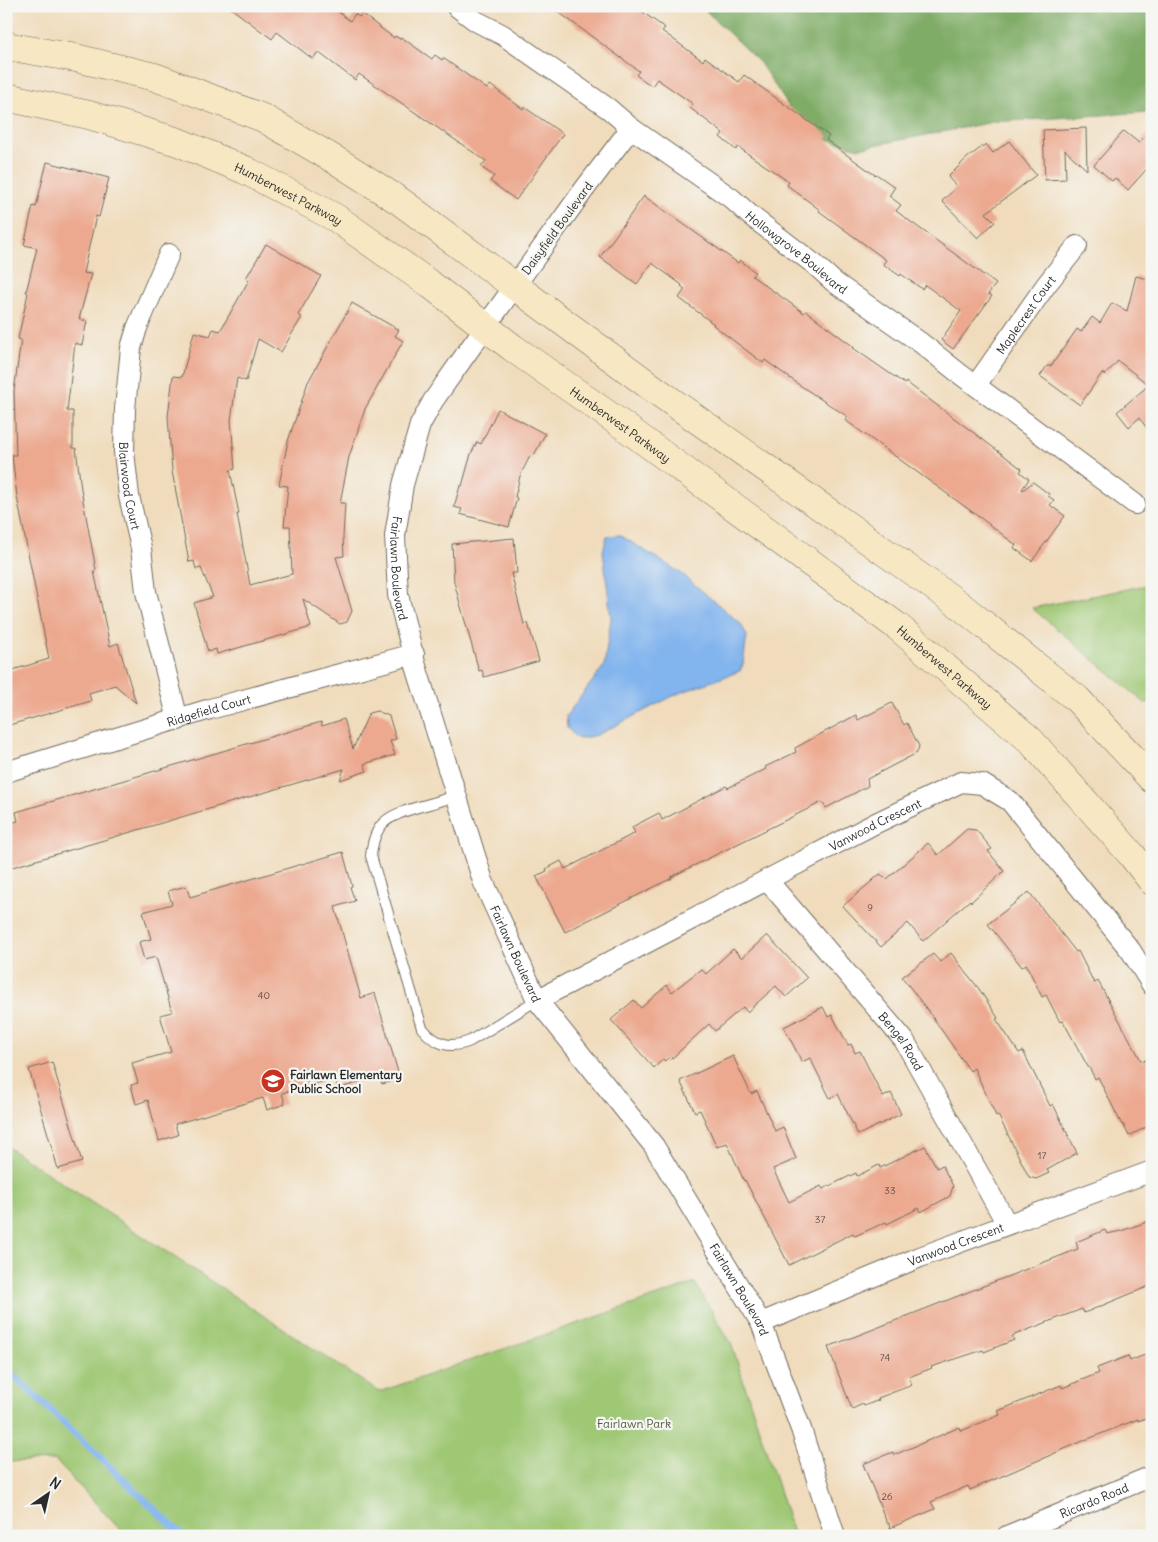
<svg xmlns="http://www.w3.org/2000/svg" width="1158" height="1542" font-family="Delius,sans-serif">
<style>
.green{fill:#9fc874;stroke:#657a50}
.forest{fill:#7fac66;stroke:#556c48}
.water{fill:#82b4ee;stroke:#56708c}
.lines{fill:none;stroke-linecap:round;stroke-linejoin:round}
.stream{stroke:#82b4ee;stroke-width:7}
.building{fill:#eca98f}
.service-casing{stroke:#70695e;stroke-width:12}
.minor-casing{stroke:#70695e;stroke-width:22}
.secondary-casing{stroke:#70695e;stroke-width:29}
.service{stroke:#fff;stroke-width:10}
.minor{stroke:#fff;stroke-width:20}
.secondary{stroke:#f7e8c3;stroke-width:28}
.labels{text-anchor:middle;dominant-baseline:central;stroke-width:4.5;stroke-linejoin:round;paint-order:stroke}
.number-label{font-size:10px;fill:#5b4a44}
.street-label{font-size:12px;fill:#2b2b2b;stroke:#f6f6f2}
.poi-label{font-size:12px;font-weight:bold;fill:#2b2b2b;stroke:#f6f6f2;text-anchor:start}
.park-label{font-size:12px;fill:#4e5a41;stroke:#f6f6f2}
</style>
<rect width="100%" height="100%" fill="#f6f6f2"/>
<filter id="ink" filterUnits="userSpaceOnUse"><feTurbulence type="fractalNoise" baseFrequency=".02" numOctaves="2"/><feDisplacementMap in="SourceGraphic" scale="10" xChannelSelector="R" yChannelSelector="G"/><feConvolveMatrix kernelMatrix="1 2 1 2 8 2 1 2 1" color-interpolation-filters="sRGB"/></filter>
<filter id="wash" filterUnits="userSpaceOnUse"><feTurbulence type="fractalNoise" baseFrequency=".0096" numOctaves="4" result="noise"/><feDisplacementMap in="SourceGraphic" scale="20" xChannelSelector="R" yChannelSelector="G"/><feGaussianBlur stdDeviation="1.12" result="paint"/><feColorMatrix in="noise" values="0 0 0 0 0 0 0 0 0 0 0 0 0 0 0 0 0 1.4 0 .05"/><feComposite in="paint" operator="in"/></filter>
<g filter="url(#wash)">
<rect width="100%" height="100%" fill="#f0dcbc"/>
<g class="green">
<path d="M1152,584V701L1145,703L1032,608Z"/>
<path d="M6,1146L379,1392L695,1283L731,1343L794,1536H126L55,1460L6,1462Z"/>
</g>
<path class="forest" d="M701,6H1152V114L1149,112L993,122L859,148L807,134L760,63Z"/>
<path class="water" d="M620,535L682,574L741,624L747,636L743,664L740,671L677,694L597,735L578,739L567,728L566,716L604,666L611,618L603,551L607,536Z"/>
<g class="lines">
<path class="stream" d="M6,1368L183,1536"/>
</g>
<g id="blocks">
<g class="building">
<path d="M228,6H331L350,21L355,14L359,17L362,14L394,38L395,36L400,39L401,37L432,59L435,55L442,60L443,58L487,89L490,85L523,109L524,107L563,134L516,200L490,181L494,176L481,167L486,161L359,74L355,80L318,52L313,59L277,32L272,39Z"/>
<path d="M550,6H634L665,28L662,31L703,61L705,57L739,82L744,75L829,136L826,140L875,175L876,174L895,187L889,196L901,205L896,211L996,284L988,294L992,296L953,349L941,340L961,311L925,285L922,289L901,274L900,276L883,264L886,260L819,211L820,210L787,185L789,182L738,147L736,150L720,137L723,133L690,108L693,104L657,79L652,86L636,75L639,71Z"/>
<path d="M1086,128L1087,170L1065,150L1066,179L1045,180L1043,130Z"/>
<path d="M1152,128V163L1128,190L1115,178L1112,181L1094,165L1124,131L1139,143Z"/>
<path d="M1009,141L1036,175L986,213L995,222L978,238L942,201L957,187L948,177L967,158L986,144L993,153Z"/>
<path d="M47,162L109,178L99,217L96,216L83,273L91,274L79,319L87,321L82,345L75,343L67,411H73V448H76L81,489L96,570L94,571L110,646L118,643L136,703L115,685L89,693L91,701L6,726V672L49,659L17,497L12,455H16L14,391L21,340L18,339L28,293L26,292L37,248L24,245L33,206L36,207Z"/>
<path d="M644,196L738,263L740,260L755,272L752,276L804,313L806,311L854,347L853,348L905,384L906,382L1022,469L1020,472L1029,479L1022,489L1023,490L1033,482L1049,494L1048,496L1054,500L1050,505L1065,516L1032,561L1014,548L1016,545L982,519L845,420L848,417L798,384L765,360L763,363L713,325L714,324L679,298L685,289L681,286L682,285L652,263L637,284L600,257Z"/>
<path d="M266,244L321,276L298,315L302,317L281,352L258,339L246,381L237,378L231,420L235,469L230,470L239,514H237L250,585L292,574L290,526H284L288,486L279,485L288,441L308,382L352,303L399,330L395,336L403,341L365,409L349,457L340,503H345L343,537L344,556L336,557L352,611L347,622L340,624L303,599L311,627L217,654L216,649L208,652L194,603L213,597L201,568L196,569L194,561L189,562L172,471L168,416L173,376L182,377L194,332L210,336L213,329L220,331L249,280L246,278Z"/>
<path d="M1136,276L1152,280V434L1139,418L1129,427L1117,412L1149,385L1118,361L1105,375L1102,373L1080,405L1040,376L1047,366H1051L1077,329L1081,332L1092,317L1100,323L1112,303L1127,311Z"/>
<path d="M498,409L545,434L533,457L530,456L520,476L515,497L517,498L509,527L460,514L462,509L454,507L460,486H462L471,454L477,442L481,444Z"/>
<path d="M514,538L517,573H511L524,624L528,623L539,661L484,677L482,670L479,671L454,582L452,544Z"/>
<path d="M892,703L904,725L907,723L919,746L917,753L867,779L868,786L826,808L822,802L671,877L672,878L565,932L536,876L547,871L546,869L561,861L565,869L635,833L632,827L659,813L662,820L726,786L728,788L766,769L765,767L796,752L795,748L856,715L858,720Z"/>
<path d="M377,711L389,716L396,739L390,741L395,755L364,764L367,771L340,780L344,769L6,869V824L18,821L16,812L321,722L322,726L344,719L353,749L369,713Z"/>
<path d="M967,829L976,830L992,849L988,851L1004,871L971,902L970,900L923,941L908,923L881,947L843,906L880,874L887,879L928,843L938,855Z"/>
<path d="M343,852L352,886L350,887L355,901L335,907L361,998L375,993L400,1079L382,1084L379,1076L338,1089L335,1078L282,1093L285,1104L267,1110L263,1098L175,1124L178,1135L159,1141L148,1100L136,1104L131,1085L138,1083L132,1063L171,1052L160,1015L172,1012L156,957L144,960L139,942L151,939L143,912L172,904L168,891L186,886L190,897Z"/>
<path d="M1029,892L1076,952L1078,951L1094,983L1098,981L1142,1062L1147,1059L1152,1069V1124L1129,1136L1123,1124L1122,1125L1098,1077L1095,1079L1089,1067H1088L1063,1021L1060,1022L1046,995L1042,997L1026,964L1022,967L988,924Z"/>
<path d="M767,935L807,978L786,997L776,986L747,1012L743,1007L715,1031L709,1024L670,1060L669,1057L665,1061L663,1059L654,1068L611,1020L634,1000L641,1008L667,985L672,992L701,969L706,974L733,949L742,958Z"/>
<path d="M951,953L979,989L998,1018L996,1019L1019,1053L1023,1051L1050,1106L1053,1104L1077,1153L1047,1170L1049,1173L1036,1179L1029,1177L998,1115L996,1116L974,1068L970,1071L929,1012L902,977L933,954L940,962Z"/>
<path d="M823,1007L828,1017L832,1015L848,1045L851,1044L855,1053L860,1051L883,1097L891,1093L901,1114L858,1135L838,1094L830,1098L810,1058L802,1062L784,1027Z"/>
<path d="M733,1056L751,1094L757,1091L775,1131L783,1127L796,1159L773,1169L789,1202L821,1186L823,1189L856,1173L857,1176L879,1165L880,1168L925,1146L937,1168L942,1165L953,1186L950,1196L921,1212L919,1208L887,1224L886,1222L855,1236L853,1233L789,1265L745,1180L744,1181L727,1143L717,1147L700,1110L695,1112L680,1081Z"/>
<path d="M52,1062L82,1162L58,1169L29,1069Z"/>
<path d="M1152,1220V1285L1084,1313L1082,1309L1045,1323L1012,1336L1014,1340L984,1352L983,1350L931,1367L932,1368L909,1377L912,1385L878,1398L879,1400L864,1406L863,1404L852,1409L828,1347L1078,1249L1076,1242L1105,1230L1107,1234L1121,1231Z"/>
<path d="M1152,1352V1416L1138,1421V1419L1083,1441L970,1490L968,1486L931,1502L935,1509L890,1528L889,1523H887L863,1464L893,1452L894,1455L960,1427L961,1431L1000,1415L998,1411L1061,1385L1062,1388L1099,1373L1097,1368L1128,1356L1130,1361Z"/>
</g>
</g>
</g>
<g filter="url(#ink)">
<use href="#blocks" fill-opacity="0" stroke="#70695e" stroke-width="1"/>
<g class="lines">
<defs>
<path id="service" d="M456,796C443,800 431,804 418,807C388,816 374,822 371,856L422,1028C436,1045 450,1049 470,1041L537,1000"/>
<g id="minor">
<path id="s1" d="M456,6L476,21L503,35L609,109L631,128L731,198L751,216L814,264L834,282L921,343L960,374L1135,504"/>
<path id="s2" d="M631,128L583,191L473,344L433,401L420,425L403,485L395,536L398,595L415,663L483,881L537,1000L654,1146L761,1323L801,1429L835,1536"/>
<path id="s3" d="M169,254L137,328L131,348L125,409L124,452L129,496L141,548L146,592L178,720"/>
<path id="s4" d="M976,385L1046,285L1077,246"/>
<path id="s5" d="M6,772L210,709L414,654"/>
<path id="s6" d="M767,880L904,1040L1007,1224"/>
<path id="s7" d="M537,1000L874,824L961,782L982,784L1010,801L1131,951L1152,985"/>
<path id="s8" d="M761,1323L920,1257L1152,1171"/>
<path id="s9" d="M1007,1536L1152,1476"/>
</g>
<g id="secondary">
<path d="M6,46L76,58L155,77L263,118L342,164L401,202L654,389L957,603L1077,699L1152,779"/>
<path id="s10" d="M6,97L89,115L178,142L245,170L336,218L431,285L513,348L621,424L898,627L1030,740L1131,854L1152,881"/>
</g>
</defs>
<use href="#service" class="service-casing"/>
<use href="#minor" class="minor-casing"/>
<use href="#secondary" class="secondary-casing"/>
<use href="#service" class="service"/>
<use href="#minor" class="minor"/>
<use href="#secondary" class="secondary"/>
</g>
</g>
<defs>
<symbol id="school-disc" viewBox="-11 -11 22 22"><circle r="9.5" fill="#c8321e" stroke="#f6f6f2"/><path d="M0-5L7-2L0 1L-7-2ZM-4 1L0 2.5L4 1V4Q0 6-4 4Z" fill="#fff"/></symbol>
</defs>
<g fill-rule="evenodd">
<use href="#school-disc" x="259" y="1067" width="28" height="28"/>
</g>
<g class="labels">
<g class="number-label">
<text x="870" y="907">9</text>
<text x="264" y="995">40</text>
<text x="1042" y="1155">17</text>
<text x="890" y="1190">33</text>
<text x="820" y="1219">37</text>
<text x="885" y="1357">74</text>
<text x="887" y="1496">26</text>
</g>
<g class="street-label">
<text stroke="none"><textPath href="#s10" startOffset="300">Humberwest Parkway</textPath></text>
<text transform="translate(557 228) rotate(-54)">Daisyfield Boulevard</text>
<text stroke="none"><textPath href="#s1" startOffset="421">Hollowgrove Boulevard</textPath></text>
<text stroke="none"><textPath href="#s4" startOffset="86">Maplecrest Court</textPath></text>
<text stroke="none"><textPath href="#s10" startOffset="705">Humberwest Parkway</textPath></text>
<text stroke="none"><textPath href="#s3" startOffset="240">Blairwood Court</textPath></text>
<text stroke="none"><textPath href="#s2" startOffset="511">Fairlawn Boulevard</textPath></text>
<text stroke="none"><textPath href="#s10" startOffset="1110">Humberwest Parkway</textPath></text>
<text stroke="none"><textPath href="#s5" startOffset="212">Ridgefield Court</textPath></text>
<text stroke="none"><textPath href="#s7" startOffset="381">Vanwood Crescent</textPath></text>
<text stroke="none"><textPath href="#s2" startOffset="916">Fairlawn Boulevard</textPath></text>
<text stroke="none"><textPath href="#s6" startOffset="210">Bengel Road</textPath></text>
<text stroke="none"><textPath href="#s8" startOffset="210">Vanwood Crescent</textPath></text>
<text stroke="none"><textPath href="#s2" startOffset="1321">Fairlawn Boulevard</textPath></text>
<text stroke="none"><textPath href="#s9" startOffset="94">Ricardo Road</textPath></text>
</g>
<g class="poi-label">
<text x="290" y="1074">Fairlawn Elementary<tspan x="290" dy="14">Public School</tspan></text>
</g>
<g class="park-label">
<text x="634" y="1423">Fairlawn Park</text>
</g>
</g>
<rect width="1158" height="1542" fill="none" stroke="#f6f6f2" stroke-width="25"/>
<g transform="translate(48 1494) rotate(34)" stroke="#f6f6f2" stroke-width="4" paint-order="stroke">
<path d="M0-4L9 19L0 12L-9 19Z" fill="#2b2b2b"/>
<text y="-8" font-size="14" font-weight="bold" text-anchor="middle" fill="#2b2b2b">N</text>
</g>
</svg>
